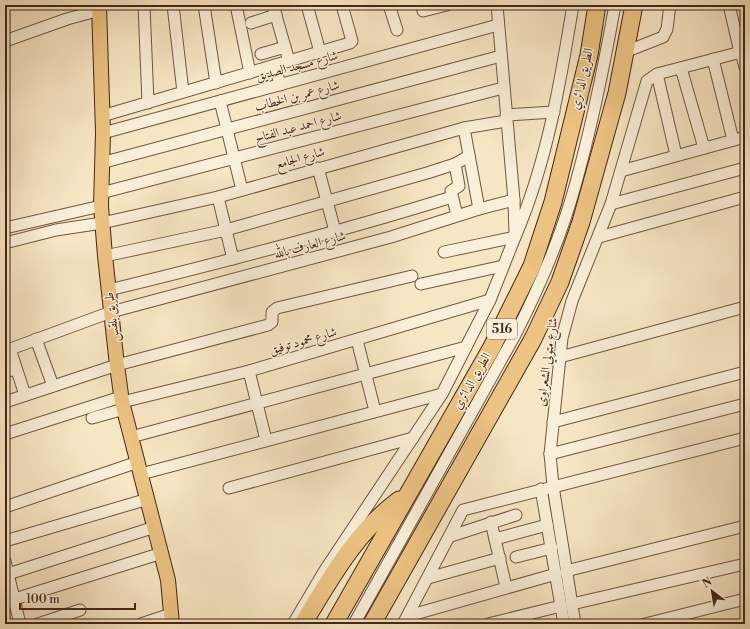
<svg xmlns="http://www.w3.org/2000/svg" width="750" height="629" font-family="'Libre Bodoni',Amiri,serif">
<style>
.lines{fill:none;stroke-linecap:round;stroke-linejoin:round}
.minor-casing{stroke:#715643;stroke-width:13}
.major-casing{stroke:#442618;stroke-width:16}
.highway-casing{stroke:#442618;stroke-width:19}
.minor{stroke:#faefd9;stroke-width:11}
.major{stroke:#ecc382;stroke-width:14}
.highway{stroke:#ecc382;stroke-width:17}
.labels{text-anchor:middle;dominant-baseline:central;stroke-width:3;stroke-linejoin:round;paint-order:stroke}
.shield{fill:#faefd9;stroke:#7b6252;stroke-width:1}
.shield-label{font-size:12px;font-weight:bold;fill:#442618}
.street-label{font-size:13px;fill:#442618;stroke:#faefd9}
</style>
<rect width="100%" height="100%" fill="#f7e6c4"/>
<filter id="stains"><feTurbulence type="fractalNoise" baseFrequency=".005" numOctaves="4"/><feColorMatrix values="0 0 0 0 .2 0 0 0 0 .09 0 0 0 0 .02 0 0 0 .5 -.17"/></filter>
<radialGradient id="worn" r=".72"><stop offset=".6" stop-color="#630" stop-opacity="0"/><stop offset="1" stop-color="#630" stop-opacity=".3"/></radialGradient>
<g class="lines">
<defs>
<g id="minor">
<path d="M144,5L148,103"/>
<path d="M173,5L183,92"/>
<path d="M204,5L216,83"/>
<path d="M236,5L250,73"/>
<path d="M273,5L289,61"/>
<path d="M307,5L320,52"/>
<path d="M389,5L397,30"/>
<path d="M729,5L740,52"/>
<path d="M423,11L447,5"/>
<path d="M251,23L276,15"/>
<path d="M5,41L67,19L100,10"/>
<path d="M625,52L663,37L667,29L670,5"/>
<path d="M741,52L745,67"/>
<path d="M261,54L285,47"/>
<path d="M713,59L733,140"/>
<path d="M275,65L280,85"/>
<path d="M681,68L704,148"/>
<path d="M657,74L676,155"/>
<path d="M220,101L242,190"/>
<path d="M506,115L554,112"/>
<path d="M102,116L350,43L352,41L342,5"/>
<path d="M464,128L479,209"/>
<path d="M103,133L498,25"/>
<path d="M101,163L501,56"/>
<path d="M455,164L459,186L451,191L457,215"/>
<path d="M318,168L335,231"/>
<path d="M621,171L745,137"/>
<path d="M101,193L503,88"/>
<path d="M218,197L233,259"/>
<path d="M611,204L745,168"/>
<path d="M5,228L101,206"/>
<path d="M599,237L745,197"/>
<path d="M5,243L56,230L102,223L218,197L464,128L506,121"/>
<path d="M444,252L515,237C547,163 560,84 573,5"/>
<path d="M105,256L226,230L427,173L455,164L469,156"/>
<path d="M421,284L503,266"/>
<path d="M109,290C224,262 339,232 452,197"/>
<path d="M36,339L53,386"/>
<path d="M357,340L375,411"/>
<path d="M10,349L25,395"/>
<path d="M5,351L111,312L391,237L479,209L514,200"/>
<path d="M560,357L745,307"/>
<path d="M249,371L266,440"/>
<path d="M5,372L16,369"/>
<path d="M5,402L117,365L268,325L272,322V312L277,308L412,276"/>
<path d="M122,402L249,371L490,300"/>
<path d="M92,418L124,409"/>
<path d="M553,422L745,372"/>
<path d="M5,434L121,397"/>
<path d="M131,437L466,347"/>
<path d="M550,454L745,404"/>
<path d="M141,474L442,394"/>
<path d="M229,488L413,438"/>
<path d="M541,489L564,624"/>
<path d="M5,507L138,462"/>
<path d="M491,522L506,587"/>
<path d="M451,536L516,515"/>
<path d="M495,539L547,525"/>
<path d="M5,541L148,499"/>
<path d="M516,557L552,548"/>
<path d="M5,561L20,624"/>
<path d="M566,571L745,526"/>
<path d="M5,575L155,527"/>
<path d="M428,578L500,558"/>
<path d="M5,602L162,553"/>
<path d="M572,604L745,564"/>
<path d="M408,616L556,574"/>
<path d="M38,624L80,610"/>
<path d="M141,624L171,614"/>
<path d="M293,624L325,570L442,394L490,300L515,237L514,200L497,5"/>
<path d="M354,624L515,335C539,288 561,237 575,186C592,126 604,66 615,5"/>
<path d="M403,624L463,510L745,438"/>
<path d="M488,624L561,606"/>
<path d="M575,624L553,486L550,454L562,338L572,301L611,204L647,81L657,74L745,51"/>
<path d="M645,624L745,599"/>
</g>
<path id="major" d="M99,5L103,133L101,206L105,256L117,365L122,402L168,580L172,624"/>
<g id="highway">
<path d="M303,624C330,579 356,532 399,500"/>
<path d="M334,624L492,347L532,266L553,202L589,55L597,5"/>
<path d="M372,624L533,339L560,282L581,222L617,93L634,5"/>
</g>
</defs>
<use href="#minor" class="minor-casing"/>
<use href="#major" class="major-casing"/>
<use href="#highway" class="highway-casing"/>
<use href="#minor" class="minor"/>
<use href="#major" class="major"/>
<use href="#highway" class="highway"/>
</g>
<g class="labels">
<rect class="shield" x="487" y="319" width="30" height="20" rx="3"/>
<g class="shield-label">
<text x="502" y="329">516</text>
</g>
<g class="street-label">
<text transform="translate(297 66) rotate(-15)">شارع مسجد الصديق</text>
<text transform="translate(582 79) rotate(-77)">الطريق الدائري</text>
<text transform="translate(297 96) rotate(-15)">شارع عمر بن الخطاب</text>
<text transform="translate(298 127) rotate(-15)">شارع احمد عبد الفتاح</text>
<text transform="translate(300 158) rotate(-16)">شارع الجامع</text>
<text transform="translate(310 245) rotate(-15)">شارع العارف بالله</text>
<text transform="translate(112 317) rotate(-97)">طريق بلقس</text>
<text transform="translate(303 341) rotate(-16)">شارع محمود توفيق</text>
<text transform="translate(547 362) rotate(-82)">شارع متولي الشعراوى</text>
<text transform="translate(472 381) rotate(-60)">الطريق الدائري</text>
</g>
</g>
<rect width="750" height="629" fill="none" stroke="#f7e6c4" stroke-width="20"/>
<rect x="6" y="6" width="738" height="617" fill="none" stroke="#442618" stroke-width="2"/>
<rect x="10" y="10" width="730" height="609" fill="none" stroke="#442618"/>
<g transform="translate(712 591) rotate(329)" stroke="#faefd9" stroke-width="3" paint-order="stroke">
<path d="M0-3L7 15L0 10L-7 15Z" fill="#442618"/>
<text y="-6" font-size="11" font-weight="bold" text-anchor="middle" fill="#442618">N</text>
</g>
<path d="M20 603v6h115v-6" fill="none" stroke="#442618" stroke-width="2"/>
<text x="26" y="603" font-size="12" fill="#442618" stroke="#faefd9" stroke-width="3" paint-order="stroke">100 m</text>
<rect width="100%" height="100%" filter="url(#stains)"/>
<rect width="100%" height="100%" fill="url(#worn)"/>
</svg>
